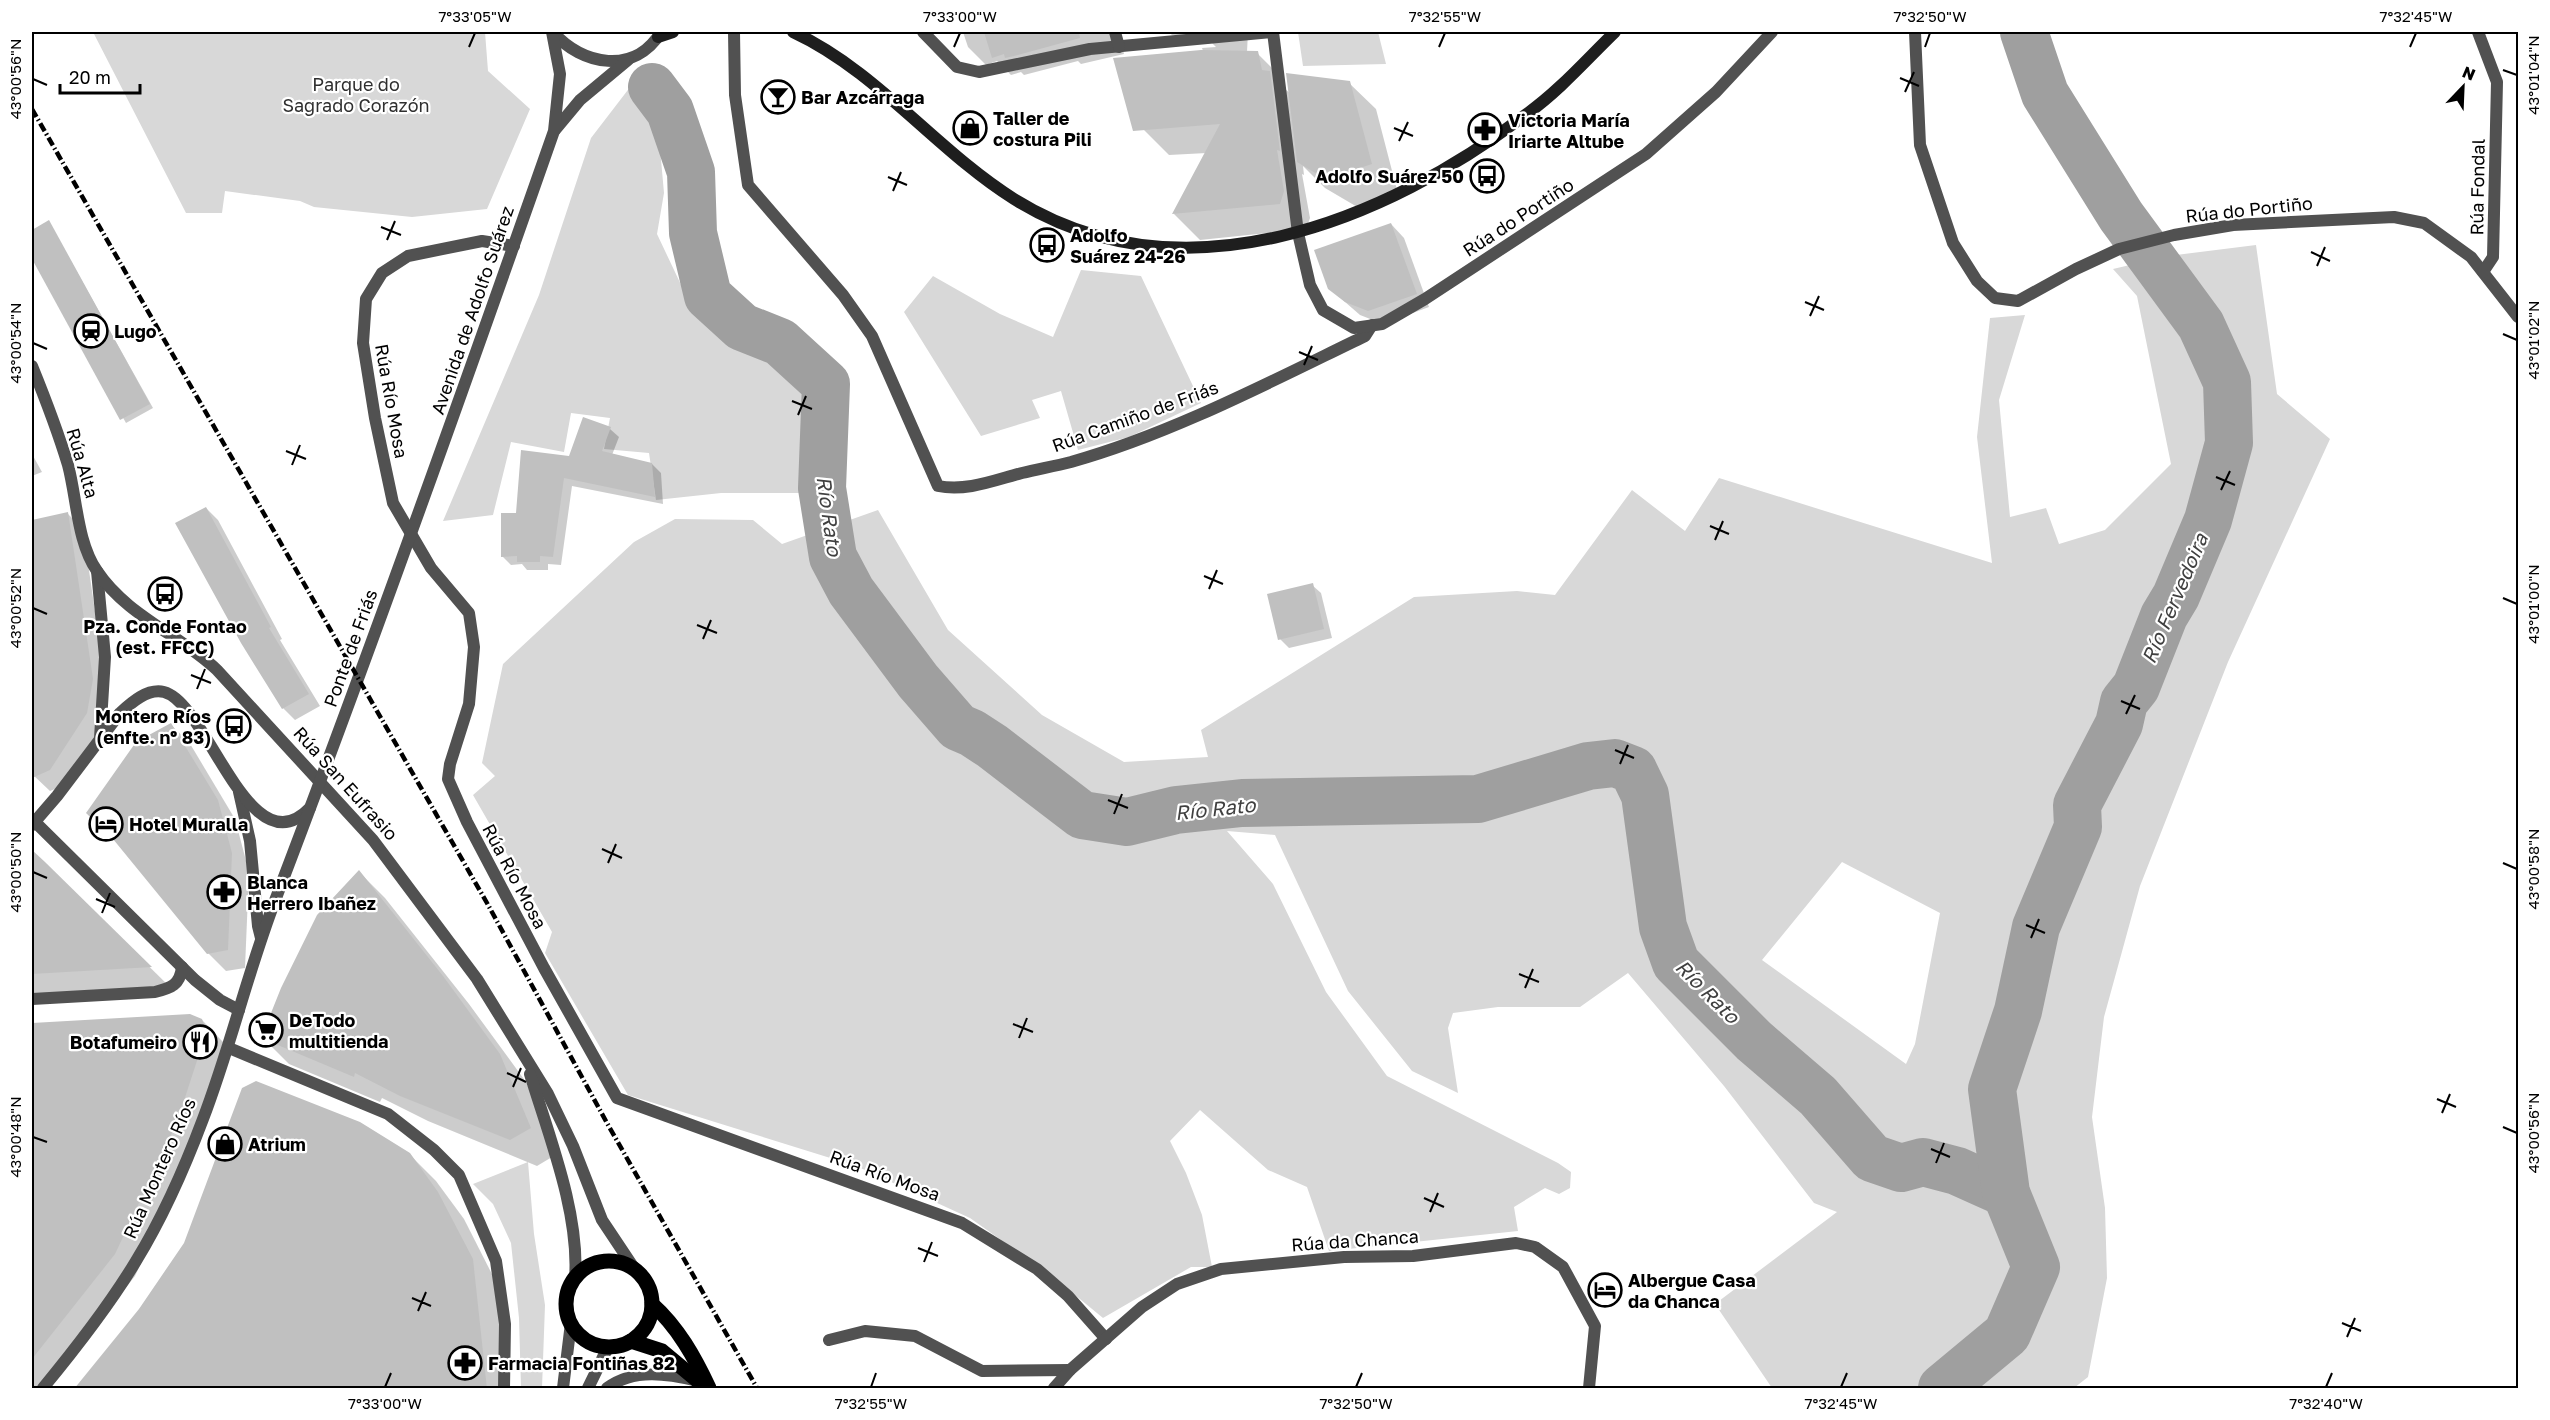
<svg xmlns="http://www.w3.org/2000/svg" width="2550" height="1420" font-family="'Golos Text',sans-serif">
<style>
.green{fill:#d8d8d8;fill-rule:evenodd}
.shadow{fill:#0003}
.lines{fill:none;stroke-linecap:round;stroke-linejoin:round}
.river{stroke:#9f9f9f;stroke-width:48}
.building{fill:#c0c0c0}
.service{stroke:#515151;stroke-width:12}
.pedestrian{stroke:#515151;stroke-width:12}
.minor{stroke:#515151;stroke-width:12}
.tertiary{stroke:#515151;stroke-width:12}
.secondary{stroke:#1e1e1e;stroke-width:12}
.primary{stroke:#000;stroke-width:15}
.rail{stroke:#000;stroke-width:4.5;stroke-dasharray:9 3 1.5 3;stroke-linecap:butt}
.ticks{fill:none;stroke:#000;stroke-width:2}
.labels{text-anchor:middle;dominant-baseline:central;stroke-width:4.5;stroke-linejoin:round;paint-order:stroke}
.park-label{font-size:18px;fill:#2f2f2f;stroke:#fff}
.poi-label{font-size:18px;font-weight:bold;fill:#000;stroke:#fff;text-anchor:start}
.street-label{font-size:18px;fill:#000;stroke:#fff}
.water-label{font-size:20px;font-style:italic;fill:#404040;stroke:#fff}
.neatline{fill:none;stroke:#000;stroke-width:2}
.ticks-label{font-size:15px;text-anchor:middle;fill:#000}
</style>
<rect width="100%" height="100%" fill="#fff"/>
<g class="green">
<path d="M93,32H485L488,71L530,109L487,209L412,217L314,207L300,201L225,191L222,213H186Z"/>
<path d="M1298,32H1378L1386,64L1303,66Z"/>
<path d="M634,82L651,96L656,104L664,193L657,234L683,289L795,363L818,388L815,427L806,469L807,493H721L656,500L649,453L604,449L610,418L571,413L564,452L511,442L493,515L443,521L539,295L591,138Z"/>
<path d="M2256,245L2277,394L2330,439L2228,662L2140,886L2104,1017L2092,1117L2105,1208L2107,1278L2088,1377L2074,1388H1772L1715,1304L1837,1212L1814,1203L1724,1086L1628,973L1580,1007H1498L1453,1013L1448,1028L1458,1093L1412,1071L1348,991L1275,835L1227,831L1273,884L1326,992L1387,1076L1558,1163L1571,1172L1570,1188L1559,1194L1545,1188L1514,1207L1518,1231L1329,1251L1307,1187L1268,1170L1200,1110L1170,1141L1186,1173L1202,1215L1212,1267H1191L1103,1318L1052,1276L970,1218L856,1166L628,1095L545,953L552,932L473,795L495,776L482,763L503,664L634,542L675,519L753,520L782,544L878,510L948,630L1042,715L1124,762L1208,757L1201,730L1414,597L1517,591L1555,595L1632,490L1685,531L1719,478L1992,563L1977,437L1990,318L2025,315L1999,400L2010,517L2046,508L2059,544L2105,530L2171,464L2137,296L2113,269L2168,256ZM1842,862L1940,913L1915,1044L1906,1064L1762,960Z"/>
<path d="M1081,270L1141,276L1201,403L1129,437L1078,450L1061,391L1032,400L1040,418L981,436L904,312L933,276L1000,314L1053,337Z"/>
<path d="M528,1162L534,1234L545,1305L542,1388H521L519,1318L511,1243L493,1204L473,1184Z"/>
</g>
<g class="shadow">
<path d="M963,32H1118L1124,54L1081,64L1078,61L1024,75L1021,72L1011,75L997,61L986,65L968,47Z"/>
<path d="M1168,32H1248L1247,52L1257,53L1283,79L1285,89L1291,94L1349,83L1376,109L1397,190L1359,208L1325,188L1303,166L1304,175L1302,174L1310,218L1306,229L1200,240L1174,214L1207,153L1169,155L1143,129L1203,51L1202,48L1216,47L1205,36L1172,35Z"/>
<path d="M49,222L153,408L126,423L32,256V231Z"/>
<path d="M1391,224L1404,238L1429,307L1383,324L1360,315L1329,288Z"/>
<path d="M610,429L619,437L612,455L652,464L661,473L663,504L572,486L561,565L548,564V570H527L522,564L511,565L502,556L518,515L570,458Z"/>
<path d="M32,454L42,472L32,476Z"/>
<path d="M206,508L218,520L282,639L280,640L320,706L295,720L283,708L242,643Z"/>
<path d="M68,514L83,529L107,694L102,729L65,785L50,791L32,774V636L36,634L32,614V521Z"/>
<path d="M1312,585L1321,593L1332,638L1289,648L1280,639Z"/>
<path d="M171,725L189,742L235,819L249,872L245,968L226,971L208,953Z"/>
<path d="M45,864L175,992L32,1000V870Z"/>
<path d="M359,872L385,898L469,1004L526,1082L557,1154L537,1166L428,1121L382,1098L380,1102L289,1064L263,1038Z"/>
<path d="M189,1015L202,1020L223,1042L198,1144L135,1276L55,1378L44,1388H32V1024Z"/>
<path d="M409,1154L436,1181L464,1219L498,1286L509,1388H75Z"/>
</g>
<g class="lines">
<g class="river">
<path d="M652,87L670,111L691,172L693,233L708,296L742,327L780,342L826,384L822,488L833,557L851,591L918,681L958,727L972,733L992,746L1082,815L1127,822L1176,810L1242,803L1478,799L1588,766L1615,763L1633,770L1645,795L1663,927L1676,963L1754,1041L1818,1096L1872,1158L1901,1168L1923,1162L1957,1171L2006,1193"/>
<path d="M1942,1388L2007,1334L2036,1267L2006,1193L1992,1089L2018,1011L2036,927L2078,827L2077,805L2119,724L2124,702L2136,687L2164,616L2176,596L2208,520L2229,443L2227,382L2201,325L2121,216L2045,94L2024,32"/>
</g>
</g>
<g class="building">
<path d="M984,32H1079L1080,38L1014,56L1005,58L1004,54L992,58Z"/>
<path d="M1201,50L1258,51L1262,70L1270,71L1280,151L1277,150L1284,191L1280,204L1172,214L1220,124L1133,131L1113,58Z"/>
<path d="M1286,73L1350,81L1372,164L1351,171L1347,178L1332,183L1297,162Z"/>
<path d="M49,220L150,404L120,420L32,259V230Z"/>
<path d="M1391,223L1417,294L1368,311L1345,302L1328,289L1314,250Z"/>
<path d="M583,417L611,427L602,451L652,463L655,497L564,478L553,557L540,556V562H517V556L501,557V513H516L521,450L569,456Z"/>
<path d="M206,507L271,627L269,628L309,694L282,709L241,643L175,523Z"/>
<path d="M68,512L93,679L87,713L50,770L32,778V520Z"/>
<path d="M1313,583L1324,629L1278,640L1267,594Z"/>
<path d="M171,723L218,800L232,853L228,950L207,954L113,839L86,813L136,742Z"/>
<path d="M32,850L45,862L152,967L32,974Z"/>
<path d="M359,870L443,976L500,1054L531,1128L510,1140L400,1096L355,1073L354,1077L261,1038L281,988L317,915Z"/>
<path d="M190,1014L202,1019L206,1033L177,1122L115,1254L32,1359V1023Z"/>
<path d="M256,1081L360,1122L410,1153L438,1192L473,1259L487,1389H74L139,1309L184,1243L242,1088Z"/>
</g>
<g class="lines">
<path class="service" d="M607,1388C634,1368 668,1374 698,1381"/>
<path class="pedestrian" d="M923,32L957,67L979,72L1090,49L1273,32"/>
<g class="minor">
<path d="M734,32L735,95L748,185L843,295L872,336L938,486C966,492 995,480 1022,473C1039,469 1055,466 1071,462C1171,434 1272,381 1365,336L1372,325"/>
<path d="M1115,32L1119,47"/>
<path d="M1273,32L1298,233L1310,285L1323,310L1354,328L1382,324L1425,299L1646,154L1716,92L1772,32"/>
<path d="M1915,32L1920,145L1953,243L1977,281L1995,298L2018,301L2076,269L2119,249L2174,235L2233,225L2394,217L2424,223L2471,257L2518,317"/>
<path d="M2478,32L2497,82L2493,257L2483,272"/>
<path d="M514,246L482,241L408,256L382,273L366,299L363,343L375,418L393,503L431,568L469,613L474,647L469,704L450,764L448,779L467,822L544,968L617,1098L962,1223L1037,1269L1068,1296L1106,1339"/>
<path d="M97,571L105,657L100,738"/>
<path d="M239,792L250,841L258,926L261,938"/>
<path d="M32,819L195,980L220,1000L239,1010"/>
<path d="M32,999L155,992C171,988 180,985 182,967"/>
<path d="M229,1048L388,1114L434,1150L459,1175L496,1261L505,1324L504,1388"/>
<path d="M829,1340L865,1331L915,1336L982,1371L1070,1370"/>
<path d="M563,1388L571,1323"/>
<path d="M588,1388L608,1347"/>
<path d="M1054,1388L1070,1370L1142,1307L1177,1284L1221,1269L1344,1257L1413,1256L1516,1243L1535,1247L1563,1267L1595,1326L1589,1388"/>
</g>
<g class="tertiary">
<path d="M553,32C582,66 635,75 661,32"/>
<path d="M555,130L580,100L628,60"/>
<path d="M32,366C45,398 58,432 68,465C77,499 77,542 97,571C126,615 180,635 217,670L373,840L477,979L548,1094L573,1146L602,1220L636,1271"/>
<path d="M32,825L57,796L120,713C131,703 147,688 164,692C208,703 249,871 310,808"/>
<path d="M530,1074C549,1136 580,1214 575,1279"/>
<path d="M43,1388C76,1348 109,1306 136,1261C163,1217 185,1167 203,1119C231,1046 248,970 276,898C373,644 464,388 554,131L560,74L552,32"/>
</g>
<g class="secondary">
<path d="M793,32C877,71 936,150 1014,199C1183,304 1385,222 1528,113C1560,90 1587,59 1615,32"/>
<path d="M658,37L673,32"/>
</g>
<g class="primary">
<circle cx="609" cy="1304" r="43"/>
<path d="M652,1304C678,1327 695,1358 709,1388"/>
<path d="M631,1341L662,1351L704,1386"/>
</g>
<path class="rail" d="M32,109L487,903L607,1123L757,1388"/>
</g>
<path class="ticks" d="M469,47L475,33M954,47L960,33M1439,47L1445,33M1925,47L1930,33M2410,47L2416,33M2503,70L2517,75M1900,78L1919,86M33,79L47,85M1905,92L1914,72M1394,128L1413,136M1399,141L1408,122M888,177L907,185M893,191L901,172M381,227L401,235M387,240L395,221M2311,252L2330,261M2317,266L2325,247M1805,302L1824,310M1810,316L1819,296M2503,334L2517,340M33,343L47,349M1299,352L1318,360M1304,365L1312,346M792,401L812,409M798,415L806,396M286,451L306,459M292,465L300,445M2216,477L2235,485M2221,490L2230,471M1710,526L1729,534M1715,540L1723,521M1204,576L1223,584M1209,589L1217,570M2503,598L2517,604M33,608L47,614M697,625L717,633M703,639L711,620M191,675L211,683M197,689L205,669M2121,701L2140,709M2126,714L2135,695M1615,750L1634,758M1620,764L1628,745M1108,800L1128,808M1114,814L1122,794M602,849L622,858M608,863L616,844M2503,863L2517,869M33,872L47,878M96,899L115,907M102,913L110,893M2026,925L2045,933M2031,938L2039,919M1519,974L1539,982M1525,988L1533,969M1013,1024L1033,1032M1019,1038L1027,1018M507,1073L526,1082M513,1087L521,1068M2437,1099L2456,1107M2442,1113L2450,1094M2503,1127L2517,1133M33,1137L47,1142M1931,1149L1950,1157M1936,1163L1944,1143M1424,1198L1444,1207M1430,1212L1438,1193M918,1248L938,1256M924,1262L932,1242M412,1298L431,1306M418,1311L426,1292M2342,1323L2361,1331M2347,1337L2355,1318M385,1387L391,1373M871,1387L876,1373M1356,1387L1362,1373M1841,1387L1847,1373M2326,1387L2332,1373"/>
<defs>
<symbol id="bar-ring" viewBox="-11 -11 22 22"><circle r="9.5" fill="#fff" stroke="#000" stroke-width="1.5"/><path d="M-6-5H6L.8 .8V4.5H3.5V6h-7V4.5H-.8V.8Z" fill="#000"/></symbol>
<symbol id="shop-ring" viewBox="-11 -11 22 22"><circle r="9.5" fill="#fff" stroke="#000" stroke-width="1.5"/><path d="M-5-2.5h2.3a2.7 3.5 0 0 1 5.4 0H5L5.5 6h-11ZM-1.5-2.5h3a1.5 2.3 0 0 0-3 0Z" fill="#000"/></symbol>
<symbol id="pharmacy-ring" viewBox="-11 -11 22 22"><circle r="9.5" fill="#fff" stroke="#000" stroke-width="1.5"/><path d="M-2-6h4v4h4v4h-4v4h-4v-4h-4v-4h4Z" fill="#000"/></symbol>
<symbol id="bus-ring" viewBox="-11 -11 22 22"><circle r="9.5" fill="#fff" stroke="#000" stroke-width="1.5"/><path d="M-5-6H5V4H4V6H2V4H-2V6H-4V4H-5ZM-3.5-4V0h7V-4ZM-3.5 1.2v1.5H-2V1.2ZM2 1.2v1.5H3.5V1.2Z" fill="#000"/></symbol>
<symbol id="station-ring" viewBox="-11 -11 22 22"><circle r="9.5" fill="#fff" stroke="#000" stroke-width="1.5"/><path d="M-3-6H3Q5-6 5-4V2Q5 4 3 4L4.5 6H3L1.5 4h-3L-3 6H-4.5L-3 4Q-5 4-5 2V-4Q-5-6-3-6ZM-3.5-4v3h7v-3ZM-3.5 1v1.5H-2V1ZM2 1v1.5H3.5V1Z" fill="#000"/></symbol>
<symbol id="hotel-ring" viewBox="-11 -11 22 22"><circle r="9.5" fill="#fff" stroke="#000" stroke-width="1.5"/><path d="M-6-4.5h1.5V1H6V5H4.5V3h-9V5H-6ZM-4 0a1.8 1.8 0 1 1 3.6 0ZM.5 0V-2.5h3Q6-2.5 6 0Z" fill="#000"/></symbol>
<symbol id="supermarket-ring" viewBox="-11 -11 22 22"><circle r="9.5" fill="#fff" stroke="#000" stroke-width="1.5"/><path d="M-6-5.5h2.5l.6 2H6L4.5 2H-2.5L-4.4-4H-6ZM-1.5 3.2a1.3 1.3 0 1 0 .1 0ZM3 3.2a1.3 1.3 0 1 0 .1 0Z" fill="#000"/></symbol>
<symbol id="restaurant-ring" viewBox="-11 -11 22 22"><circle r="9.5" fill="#fff" stroke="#000" stroke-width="1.5"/><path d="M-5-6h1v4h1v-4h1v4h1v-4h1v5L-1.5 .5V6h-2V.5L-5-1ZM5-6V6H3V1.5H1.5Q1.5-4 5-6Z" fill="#000"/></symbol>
</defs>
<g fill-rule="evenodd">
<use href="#bar-ring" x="759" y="78" width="38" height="38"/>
<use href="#shop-ring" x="951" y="109" width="38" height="38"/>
<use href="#pharmacy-ring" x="1466" y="111" width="38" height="38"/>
<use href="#bus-ring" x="1468" y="157" width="38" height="38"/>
<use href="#bus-ring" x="1028" y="226" width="38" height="38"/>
<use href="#station-ring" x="72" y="312" width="38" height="38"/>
<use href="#bus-ring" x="146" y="575" width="38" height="38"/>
<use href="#bus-ring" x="215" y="707" width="38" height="38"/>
<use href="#hotel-ring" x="87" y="805" width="38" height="38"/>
<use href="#pharmacy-ring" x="205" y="873" width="38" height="38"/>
<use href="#supermarket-ring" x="247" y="1011" width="38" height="38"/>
<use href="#restaurant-ring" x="181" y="1023" width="38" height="38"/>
<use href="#shop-ring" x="206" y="1125" width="38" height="38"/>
<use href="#hotel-ring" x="1586" y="1271" width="38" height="38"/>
<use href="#pharmacy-ring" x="446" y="1344" width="38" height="38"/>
</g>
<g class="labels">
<g class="park-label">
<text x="356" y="84">Parque do<tspan x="356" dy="21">Sagrado Corazón</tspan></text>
</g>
<g class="poi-label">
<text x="801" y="97">Bar Azcárraga</text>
<text x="993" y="118">Taller de<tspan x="993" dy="21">costura Pili</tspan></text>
<text x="1508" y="120">Victoria María<tspan x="1508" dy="21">Iriarte Altube</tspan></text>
<text x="1464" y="176" text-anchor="end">Adolfo Suárez 50</text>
<text x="1070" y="235">Adolfo<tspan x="1070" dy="21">Suárez 24-26</tspan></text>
<text x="114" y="331">Lugo</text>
<text x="165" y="626" text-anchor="middle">Pza. Conde Fontao<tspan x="165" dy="21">(est. FFCC)</tspan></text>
<text x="211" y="716" text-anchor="end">Montero Ríos<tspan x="211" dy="21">(enfte. nº 83)</tspan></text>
<text x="129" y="824">Hotel Muralla</text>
<text x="247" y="882">Blanca<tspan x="247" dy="21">Herrero Ibañez</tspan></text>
<text x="289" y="1020">DeTodo<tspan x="289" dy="21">multitienda</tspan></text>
<text x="177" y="1042" text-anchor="end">Botafumeiro</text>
<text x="248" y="1144">Atrium</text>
<text x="1628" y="1280">Albergue Casa<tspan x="1628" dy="21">da Chanca</tspan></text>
<text x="488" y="1363">Farmacia Fontiñas 82</text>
</g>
<g class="street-label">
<text transform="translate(2477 187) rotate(-89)">Rúa Fondal</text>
<text transform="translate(2249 209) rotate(-6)">Rúa do Portiño</text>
<text transform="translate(1518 217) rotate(-33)">Rúa do Portiño</text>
<text transform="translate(472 310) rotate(-71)">Avenida de Adolfo Suárez</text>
<text transform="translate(392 401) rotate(80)">Rúa Río Mosa</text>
<text transform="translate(1135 416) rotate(-20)">Rúa Camiño de Friás</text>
<text transform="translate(83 463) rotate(74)">Rúa Alta</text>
<text transform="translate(350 648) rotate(-70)">Ponte de Friás</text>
<text transform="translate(346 783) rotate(48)">Rúa San Eufrasio</text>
<text transform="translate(515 876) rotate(62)">Rúa Río Mosa</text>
<text transform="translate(159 1168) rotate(-66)">Rúa Montero Ríos</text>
<text transform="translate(885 1175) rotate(20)">Rúa Río Mosa</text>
<text transform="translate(1355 1240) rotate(-4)">Rúa da Chanca</text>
</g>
<g class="water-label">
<text transform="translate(830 516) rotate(82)">Río Rato</text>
<text transform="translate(2174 598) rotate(-67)">Río Fervedoira</text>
<text transform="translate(1215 808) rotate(-6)">Río Rato</text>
<text transform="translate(1708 991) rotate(45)">Río Rato</text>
</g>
</g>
<rect width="2550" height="1420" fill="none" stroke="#ffffff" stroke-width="66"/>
<g transform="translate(2463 87) rotate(23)" stroke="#ffffff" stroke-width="4.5" paint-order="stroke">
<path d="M0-4.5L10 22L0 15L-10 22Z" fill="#000000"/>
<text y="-9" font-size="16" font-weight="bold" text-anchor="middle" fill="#000000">N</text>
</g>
<path d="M60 84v9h80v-9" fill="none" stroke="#000000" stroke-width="3"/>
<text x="69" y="84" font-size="18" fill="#000000" stroke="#ffffff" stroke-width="4.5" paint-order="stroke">20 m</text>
<rect x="33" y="33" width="2484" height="1354" class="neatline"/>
<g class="ticks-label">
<text x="475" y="22">7°33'05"W</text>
<text x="960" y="22">7°33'00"W</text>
<text x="1445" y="22">7°32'55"W</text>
<text x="1930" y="22">7°32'50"W</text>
<text x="2416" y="22">7°32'45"W</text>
<text transform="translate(2534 75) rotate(-90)" y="5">43°01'04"N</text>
<text transform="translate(16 79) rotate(-90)" y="5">43°00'56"N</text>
<text transform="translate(2534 340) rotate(-90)" y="5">43°01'02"N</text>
<text transform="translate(16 343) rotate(-90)" y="5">43°00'54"N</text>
<text transform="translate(2534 604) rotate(-90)" y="5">43°01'00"N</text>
<text transform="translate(16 608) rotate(-90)" y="5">43°00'52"N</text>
<text transform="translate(2534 869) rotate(-90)" y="5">43°00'58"N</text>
<text transform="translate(16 872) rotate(-90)" y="5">43°00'50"N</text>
<text transform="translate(2534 1133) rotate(-90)" y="5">43°00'56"N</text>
<text transform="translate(16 1137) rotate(-90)" y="5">43°00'48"N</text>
<text x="385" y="1409">7°33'00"W</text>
<text x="871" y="1409">7°32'55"W</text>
<text x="1356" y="1409">7°32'50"W</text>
<text x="1841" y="1409">7°32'45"W</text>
<text x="2326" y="1409">7°32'40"W</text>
</g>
</svg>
